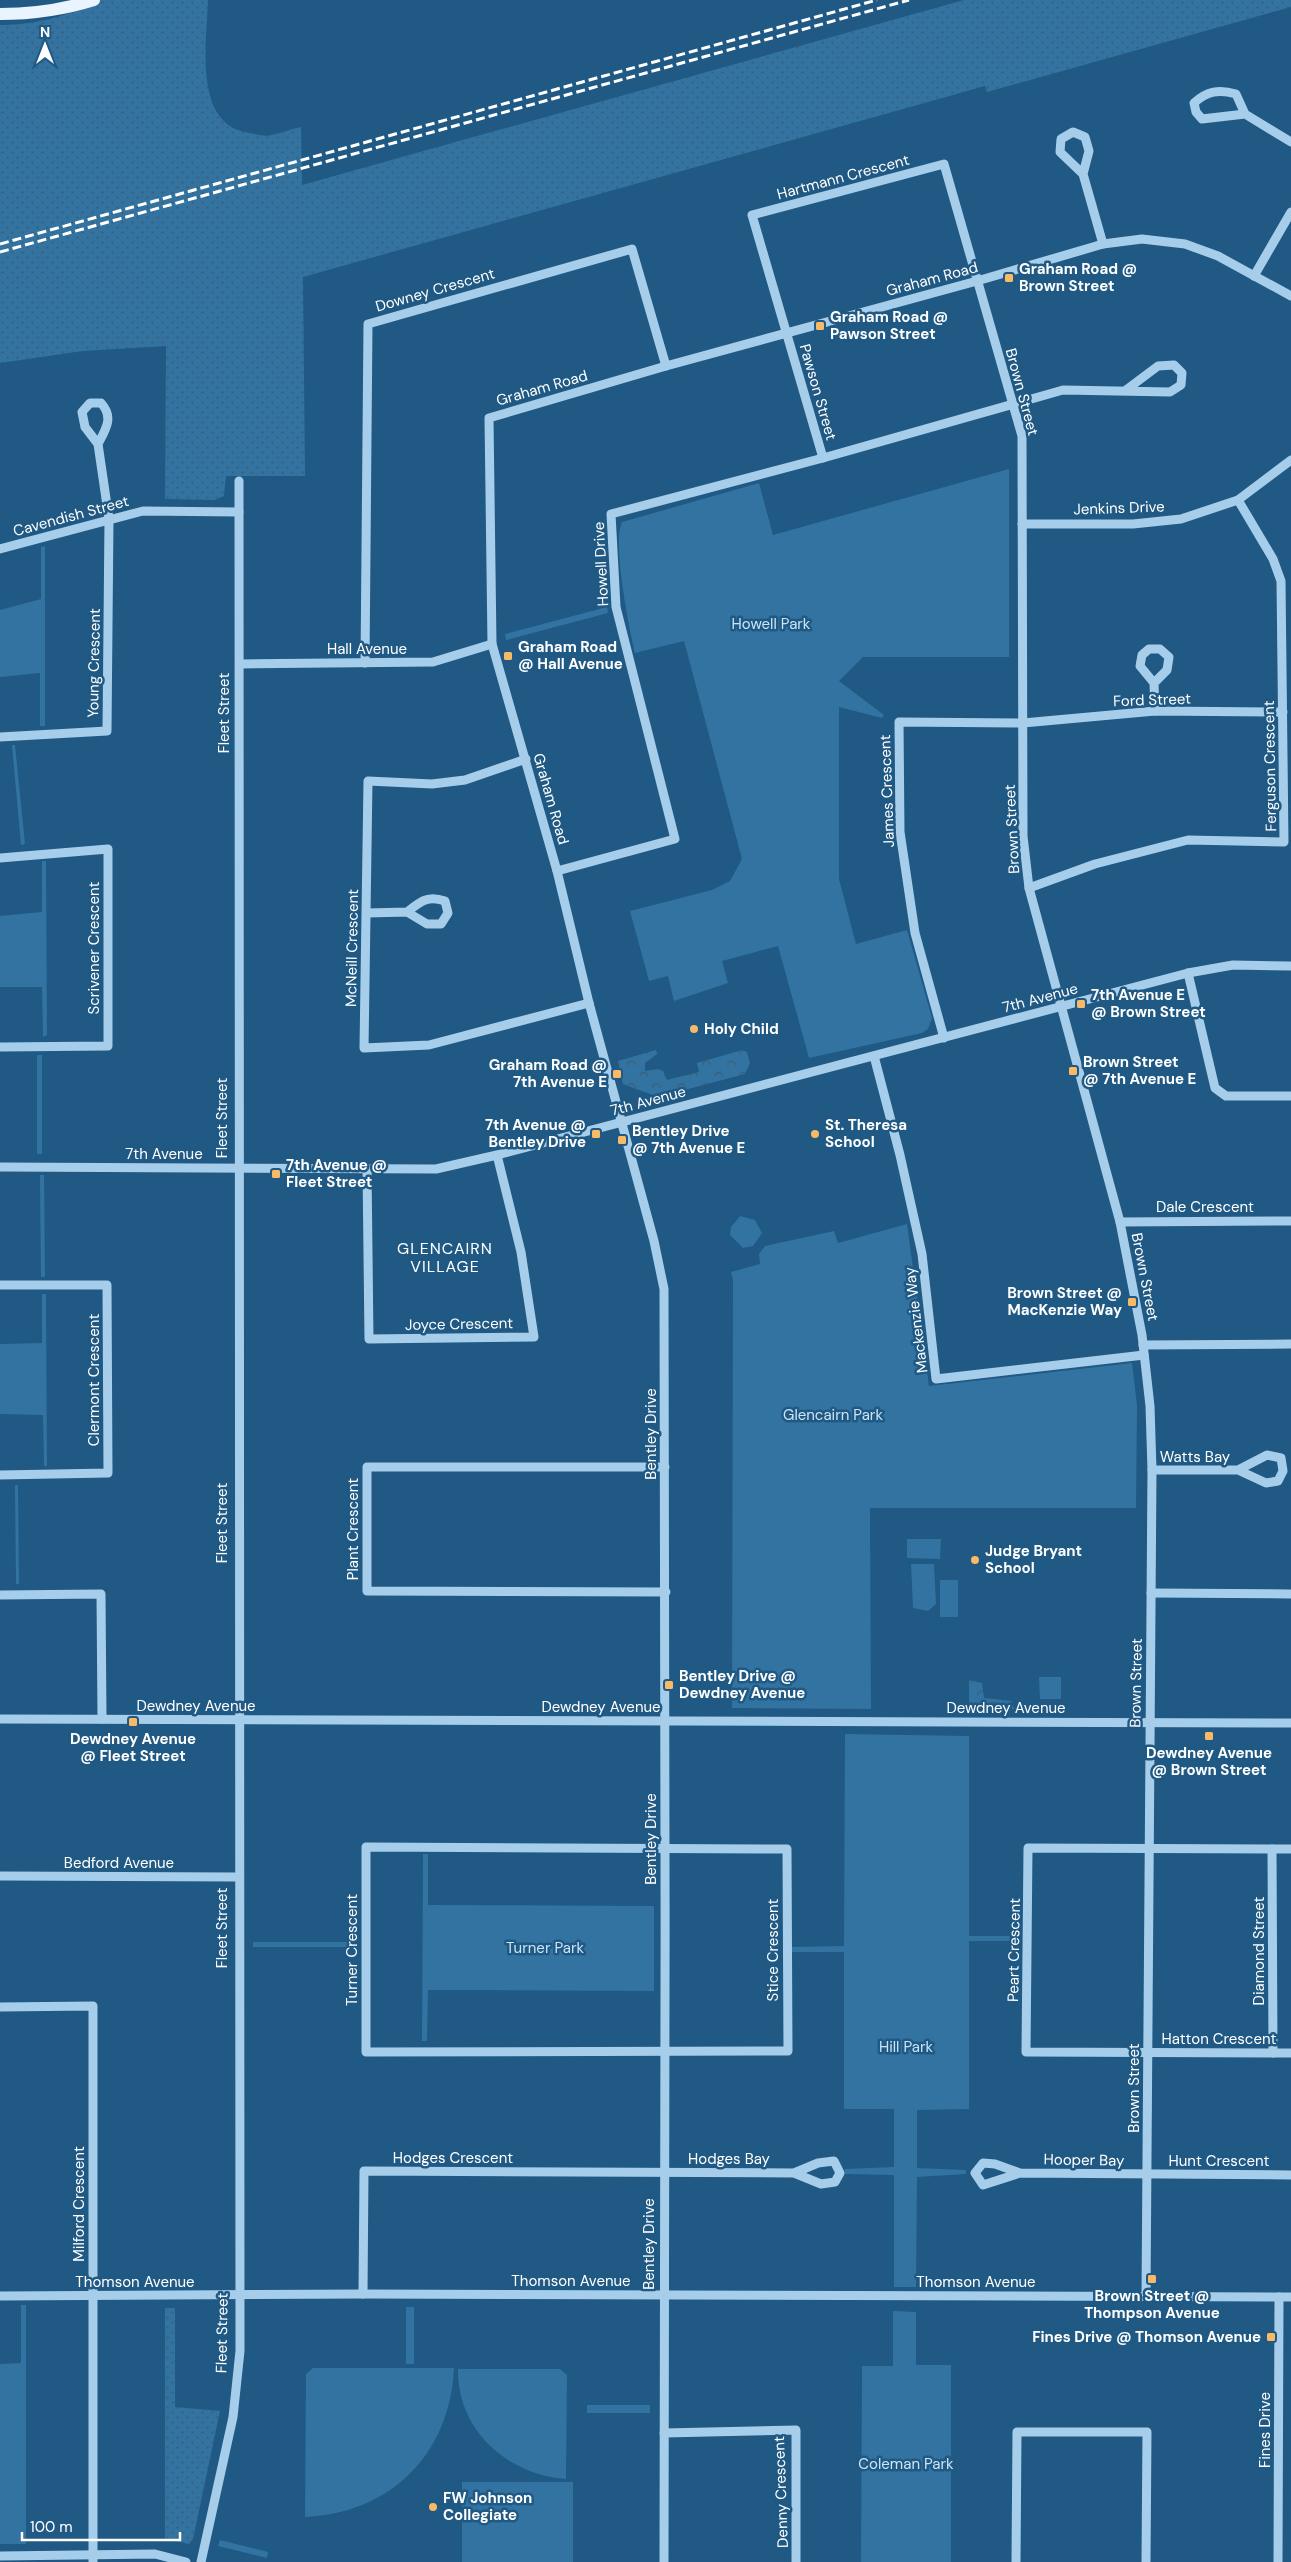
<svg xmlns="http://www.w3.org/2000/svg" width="1291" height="2562" font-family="'DM Sans',sans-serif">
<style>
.grass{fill:url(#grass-dots)}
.forest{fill:url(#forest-crowns)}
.green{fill:#3273a2}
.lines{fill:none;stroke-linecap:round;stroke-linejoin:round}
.minor{stroke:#a6ceea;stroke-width:9}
.major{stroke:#eaf4fe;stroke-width:12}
.rail{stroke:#fff;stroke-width:3;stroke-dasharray:9 4;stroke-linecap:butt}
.poi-dot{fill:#f8ba66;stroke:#1f5984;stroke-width:2}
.labels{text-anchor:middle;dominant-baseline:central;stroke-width:5;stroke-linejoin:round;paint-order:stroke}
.street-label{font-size:15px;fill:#fff;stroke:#1f5984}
.poi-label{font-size:15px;font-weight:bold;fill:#fff;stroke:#1f5984;text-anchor:start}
.park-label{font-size:15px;fill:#cbe5f7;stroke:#1f5984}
.neighbourhood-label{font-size:16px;letter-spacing:1px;fill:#fff;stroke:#1f5984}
</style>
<defs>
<pattern id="grass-dots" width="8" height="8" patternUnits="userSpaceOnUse" patternTransform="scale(1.25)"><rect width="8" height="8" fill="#3273a2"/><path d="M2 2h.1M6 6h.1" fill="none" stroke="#425c6e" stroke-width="1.8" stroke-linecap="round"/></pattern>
<pattern id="forest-crowns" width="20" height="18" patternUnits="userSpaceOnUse" patternTransform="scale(1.25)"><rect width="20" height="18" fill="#3273a2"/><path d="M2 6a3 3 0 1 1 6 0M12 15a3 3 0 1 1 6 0" fill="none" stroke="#425c6e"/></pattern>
</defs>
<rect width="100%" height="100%" fill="#1f5984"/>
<g class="grass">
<path d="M96,0H208C207,41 192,125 249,133C256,134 265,137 272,135C281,133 291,129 301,127L302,185L964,0H1291V7L987,92L985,86L303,277L305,476H226L224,496L215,500L165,499L166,346L83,351L0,363V25C32,25 69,17 96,0Z"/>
<path d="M165,2308H175V2407L220,2411L193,2539L189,2544L165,2539Z"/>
</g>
<g class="forest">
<path d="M656,1050L657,1054L645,1063V1071L658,1069L663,1071L667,1080L699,1072L697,1063L742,1050L747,1052L750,1063L745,1074L658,1097L623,1084L618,1061Z"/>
<path d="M969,1680L982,1683L984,1698L1011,1701L1014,1709H969Z"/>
</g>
<g class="green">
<path d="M1009,469V657H863L839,681L884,715L882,718L839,707V879L856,944L907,930L932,1018L928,1029L922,1033L809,1058L778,946L722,961L728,983L674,1001L668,976L649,981L630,911L712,890L730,881L742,859L684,641L635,653C629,628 612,543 622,522L759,483L773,535Z"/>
<path d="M45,546V726H40V673L0,677V610L41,599V547Z"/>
<path d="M607,607L608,613L506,640L505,634Z"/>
<path d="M12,745H15L25,844L21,845Z"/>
<path d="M42,861H46L47,1035L43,1037L42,987H0V916L42,912Z"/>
<rect x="37" y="1055" width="5" height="99"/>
<path d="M40,1175H44L45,1277H41Z"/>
<path d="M740,1216L755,1220L762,1233L753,1246L743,1248L730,1235L731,1227Z"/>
<path d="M907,1224L929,1386L1132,1363L1137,1405L1136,1508H870L871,1709L732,1708L733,1280L731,1272L760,1264L759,1254L765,1246L834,1231L838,1243Z"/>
<path d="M42,1294H46V1305L47,1466H44L43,1415L0,1414V1344L42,1343Z"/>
<path d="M15,1485H18L19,1584H16Z"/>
<path d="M907,1539H941L940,1559L907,1558Z"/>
<path d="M911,1564H934L936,1604L928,1611L913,1608Z"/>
<rect x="940" y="1580" width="18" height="37"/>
<path d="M1039,1677H1061V1699H1040Z"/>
<path d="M845,1734L969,1736V1936H1018V1941H969V2109L917,2110V2168L966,2170V2174L917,2177L916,2287H894V2175L845,2174V2169L894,2167V2109H844V1952H791V1947L844,1946Z"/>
<path d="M423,1854H428V1905L654,1906V1991L428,1990L427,2041H422Z"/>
<rect x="253" y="1942" width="100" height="5"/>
<path d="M21,2305H26V2544H0V2364L21,2363Z"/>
<rect x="406" y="2307" width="8" height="57"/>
<path d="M893,2311L916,2312V2365H951V2562H861L862,2366H893Z"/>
<path d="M313,2368H454C450,2454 391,2513 305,2517L306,2374Z"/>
<path d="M458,2369H560L567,2375L566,2479C508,2475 457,2431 458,2369Z"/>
<rect x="587" y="2405" width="63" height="8"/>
<rect x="462" y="2482" width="111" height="80"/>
<path d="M220,2540L268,2552L267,2558L218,2546Z"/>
</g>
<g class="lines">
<g class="minor">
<path d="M1245,114L1202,119L1196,112L1194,103C1207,91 1219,89 1236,94L1245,114L1291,142"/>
<path d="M1083,174L1089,151L1085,137L1073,132L1061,139L1060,152L1083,174L1103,244"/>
<path d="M1254,276L1291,212"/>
<path d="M823,458L752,215L944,164L1022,436L1023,836L1029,888L1120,1222L1142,1335L1150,1406L1152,1470L1146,2296"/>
<path d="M1022,524H1133L1181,519L1238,500L1291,460"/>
<path d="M0,549L143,511L239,512"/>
<path d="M365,663L368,324L632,249L666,366"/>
<path d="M240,664L433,662L492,644"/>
<path d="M1154,683L1167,670L1169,657L1160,649H1149L1142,655L1140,666L1154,683L1155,711"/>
<path d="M0,737L107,731L109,519L98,444L85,427L82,412L90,403H101C114,417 106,429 98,444"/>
<path d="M526,759L465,780L432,784L368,781L364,1048L429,1045L589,1003"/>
<path d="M0,858L108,849V1046L0,1047"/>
<path d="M557,871L675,839L616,607L611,514L823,458L1063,390L1170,392L1181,385L1182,373L1174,365L1158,366L1126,390"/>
<path d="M1029,888L1095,864L1188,840L1284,842L1281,581L1273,559L1238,500"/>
<path d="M367,913L407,912L427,924H441L448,913L445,901C428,895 421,901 407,912"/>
<path d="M1188,973L1215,1088L1226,1096H1291"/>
<path d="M944,1038L915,933L900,832L899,722L1023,723L1155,711L1283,712"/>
<path d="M874,1056L900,1155L922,1254L936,1379L1144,1355"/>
<path d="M0,1167L436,1169L497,1155L1188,973L1233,965L1291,966"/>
<path d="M367,1168L369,1339L534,1337L521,1252L497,1155"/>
<path d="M1120,1222L1291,1221"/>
<path d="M0,1285H107L108,1473L0,1475"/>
<path d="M1143,1345L1291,1344"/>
<path d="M665,1467H367V1591L666,1592"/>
<path d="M1152,1470H1238L1266,1483L1278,1481L1283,1471L1281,1458L1267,1455L1238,1470"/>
<path d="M1151,1593L1291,1594"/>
<path d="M0,1595L101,1594L102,1719"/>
<path d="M0,1719L1291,1723"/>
<path d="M366,1847L787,1849L788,2051L366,2052Z"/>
<path d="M1272,1849L1273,2053"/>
<path d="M1291,1849L1028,1848L1026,2052L1291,2053"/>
<path d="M0,1876L238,1877"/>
<path d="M0,2007L93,2006V2562"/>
<path d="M1020,2173L983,2185L975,2173L983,2163L995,2164L1020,2173L1291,2175"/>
<path d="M363,2294L364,2171L794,2173L821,2184L835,2182L840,2173L834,2161L818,2163L794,2173"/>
<path d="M0,2296L363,2294L1291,2297"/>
<path d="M664,2433L796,2430V2562"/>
<path d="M0,2556L155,2554L186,2562"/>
<path d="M201,2562L233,2417L240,2351L239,481"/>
<path d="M664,2562C664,2138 667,1713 664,1289L654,1241L589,1003L557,871L492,644L489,418L666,366L977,281L1103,244L1142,239L1185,244L1218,256L1291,296"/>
<path d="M1016,2562L1017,2432H1147L1146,2562"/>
<path d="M1278,2562L1279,2297"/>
</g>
<path class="major" d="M0,14C33,14 62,10 94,0"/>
<g class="rail">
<path d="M0,244L877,0"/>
<path d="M0,252L909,0"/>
</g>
</g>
<g class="poi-dot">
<rect x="1004" y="273" width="10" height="10" rx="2.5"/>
<rect x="815" y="321" width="10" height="10" rx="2.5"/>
<rect x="503" y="651" width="10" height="10" rx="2.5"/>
<rect x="1076" y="999" width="10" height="10" rx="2.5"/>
<circle cx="694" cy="1029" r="5"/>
<rect x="1068" y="1066" width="10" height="10" rx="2.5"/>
<rect x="612" y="1069" width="10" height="10" rx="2.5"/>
<rect x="591" y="1129" width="10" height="10" rx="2.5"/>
<circle cx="815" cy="1134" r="5"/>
<rect x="617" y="1135" width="10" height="10" rx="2.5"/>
<rect x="271" y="1169" width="10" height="10" rx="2.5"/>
<rect x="1127" y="1297" width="10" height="10" rx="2.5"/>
<circle cx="975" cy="1560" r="5"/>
<rect x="664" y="1680" width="10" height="10" rx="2.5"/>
<rect x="128" y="1717" width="10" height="10" rx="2.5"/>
<rect x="1204" y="1731" width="10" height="10" rx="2.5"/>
<rect x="1147" y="2274" width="10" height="10" rx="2.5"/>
<rect x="1266" y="2332" width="10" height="10" rx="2.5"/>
<circle cx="433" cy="2507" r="5"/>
</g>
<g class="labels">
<g class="street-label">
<text transform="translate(843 177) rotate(-15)">Hartmann Crescent</text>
<text transform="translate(932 279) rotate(-15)">Graham Road</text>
<text transform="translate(435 290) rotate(-16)">Downey Crescent</text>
<text transform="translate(542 388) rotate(-16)">Graham Road</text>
<text transform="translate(818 392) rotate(74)">Pawson Street</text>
<text transform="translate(1022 392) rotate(75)">Brown Street</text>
<text transform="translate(1119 508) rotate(-2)">Jenkins Drive</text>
<text transform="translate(71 516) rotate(-15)">Cavendish Street</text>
<text transform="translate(601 564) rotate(-93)">Howell Drive</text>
<text x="367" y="649">Hall Avenue</text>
<text transform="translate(94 663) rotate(-89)">Young Crescent</text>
<text transform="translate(1152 700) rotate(-2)">Ford Street</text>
<text transform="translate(224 713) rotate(-90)">Fleet Street</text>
<text transform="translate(1270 766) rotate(-91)">Ferguson Crescent</text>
<text transform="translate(887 791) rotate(-92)">James Crescent</text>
<text transform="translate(551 799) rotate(74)">Graham Road</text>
<text transform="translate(1012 829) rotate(-93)">Brown Street</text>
<text transform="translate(94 948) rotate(-90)">Scrivener Crescent</text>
<text transform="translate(352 948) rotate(-89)">McNeill Crescent</text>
<text transform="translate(1040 998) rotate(-15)">7th Avenue</text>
<text transform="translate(648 1101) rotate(-15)">7th Avenue</text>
<text transform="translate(222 1118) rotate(-90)">Fleet Street</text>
<text x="164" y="1154">7th Avenue</text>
<text x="1205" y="1207">Dale Crescent</text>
<text transform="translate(1145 1277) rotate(79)">Brown Street</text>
<text transform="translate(916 1320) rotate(-97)">Mackenzie Way</text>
<text transform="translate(459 1324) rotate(-1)">Joyce Crescent</text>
<text transform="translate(94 1380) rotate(-90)">Clermont Crescent</text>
<text transform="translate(651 1434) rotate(-90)">Bentley Drive</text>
<text x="1195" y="1457">Watts Bay</text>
<text transform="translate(222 1523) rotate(-90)">Fleet Street</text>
<text transform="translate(353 1529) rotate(-90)">Plant Crescent</text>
<text transform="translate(1136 1683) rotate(-89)">Brown Street</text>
<text x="196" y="1706">Dewdney Avenue</text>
<text x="601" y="1707">Dewdney Avenue</text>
<text x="1006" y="1708">Dewdney Avenue</text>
<text transform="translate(651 1839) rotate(-90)">Bentley Drive</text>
<text x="119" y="1863">Bedford Avenue</text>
<text transform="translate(222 1928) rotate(-90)">Fleet Street</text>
<text transform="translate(352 1950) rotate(-90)">Turner Crescent</text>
<text transform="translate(773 1950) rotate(-90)">Stice Crescent</text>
<text transform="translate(1014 1950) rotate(-89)">Peart Crescent</text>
<text transform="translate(1259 1951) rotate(-90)">Diamond Street</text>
<text x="1219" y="2039">Hatton Crescent</text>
<text transform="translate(1134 2088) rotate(-90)">Brown Street</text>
<text x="453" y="2158">Hodges Crescent</text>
<text x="729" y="2159">Hodges Bay</text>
<text transform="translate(1084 2160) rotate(1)">Hooper Bay</text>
<text x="1219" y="2161">Hunt Crescent</text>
<text transform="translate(79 2204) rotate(-90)">Milford Crescent</text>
<text transform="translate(649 2244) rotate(-90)">Bentley Drive</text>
<text x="571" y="2281">Thomson Avenue</text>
<text x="135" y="2282">Thomson Avenue</text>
<text x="976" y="2282">Thomson Avenue</text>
<text transform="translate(222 2333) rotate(-89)">Fleet Street</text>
<text transform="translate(1265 2430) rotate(-90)">Fines Drive</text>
<text transform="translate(781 2492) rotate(-92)">Denny Crescent</text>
</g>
<g class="poi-label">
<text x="1019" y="269">Graham Road @<tspan x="1019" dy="17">Brown Street</tspan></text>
<text x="830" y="317">Graham Road @<tspan x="830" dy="17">Pawson Street</tspan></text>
<text x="518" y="647">Graham Road<tspan x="518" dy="17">@ Hall Avenue</tspan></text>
<text x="1091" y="995">7th Avenue E<tspan x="1091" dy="17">@ Brown Street</tspan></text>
<text x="704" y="1029">Holy Child</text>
<text x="1083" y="1062">Brown Street<tspan x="1083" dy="17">@ 7th Avenue E</tspan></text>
<text x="607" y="1065" text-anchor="end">Graham Road @<tspan x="607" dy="17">7th Avenue E</tspan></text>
<text x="586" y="1125" text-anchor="end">7th Avenue @<tspan x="586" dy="17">Bentley Drive</tspan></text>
<text x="825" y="1125">St. Theresa<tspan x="825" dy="17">School</tspan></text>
<text x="632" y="1131">Bentley Drive<tspan x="632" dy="17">@ 7th Avenue E</tspan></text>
<text x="286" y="1165">7th Avenue @<tspan x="286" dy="17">Fleet Street</tspan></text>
<text x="1122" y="1293" text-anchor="end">Brown Street @<tspan x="1122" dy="17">MacKenzie Way</tspan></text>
<text x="985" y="1551">Judge Bryant<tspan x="985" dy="17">School</tspan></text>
<text x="679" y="1676">Bentley Drive @<tspan x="679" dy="17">Dewdney Avenue</tspan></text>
<text x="133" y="1739" text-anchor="middle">Dewdney Avenue<tspan x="133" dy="17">@ Fleet Street</tspan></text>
<text x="1209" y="1753" text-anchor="middle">Dewdney Avenue<tspan x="1209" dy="17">@ Brown Street</tspan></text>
<text x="1152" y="2296" text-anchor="middle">Brown Street @<tspan x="1152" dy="17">Thompson Avenue</tspan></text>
<text x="1261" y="2337" text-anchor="end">Fines Drive @ Thomson Avenue</text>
<text x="443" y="2498">FW Johnson<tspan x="443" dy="17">Collegiate</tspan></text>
</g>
<g class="park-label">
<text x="771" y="624">Howell Park</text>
<text x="833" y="1415">Glencairn Park</text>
<text x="545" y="1948">Turner Park</text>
<text x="906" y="2047">Hill Park</text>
<text x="906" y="2464">Coleman Park</text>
</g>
<g class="neighbourhood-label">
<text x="445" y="1248">GLENCAIRN<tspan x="445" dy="18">VILLAGE</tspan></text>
</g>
</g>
<g transform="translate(45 45)" stroke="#1f5984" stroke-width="4" paint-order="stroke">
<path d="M0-4L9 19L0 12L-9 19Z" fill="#ffffff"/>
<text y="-8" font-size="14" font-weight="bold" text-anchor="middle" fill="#ffffff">N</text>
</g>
<path d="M22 2532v8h158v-8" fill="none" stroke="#ffffff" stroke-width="2.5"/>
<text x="30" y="2532" font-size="15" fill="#ffffff" stroke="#1f5984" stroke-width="4" paint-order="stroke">100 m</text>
</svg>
